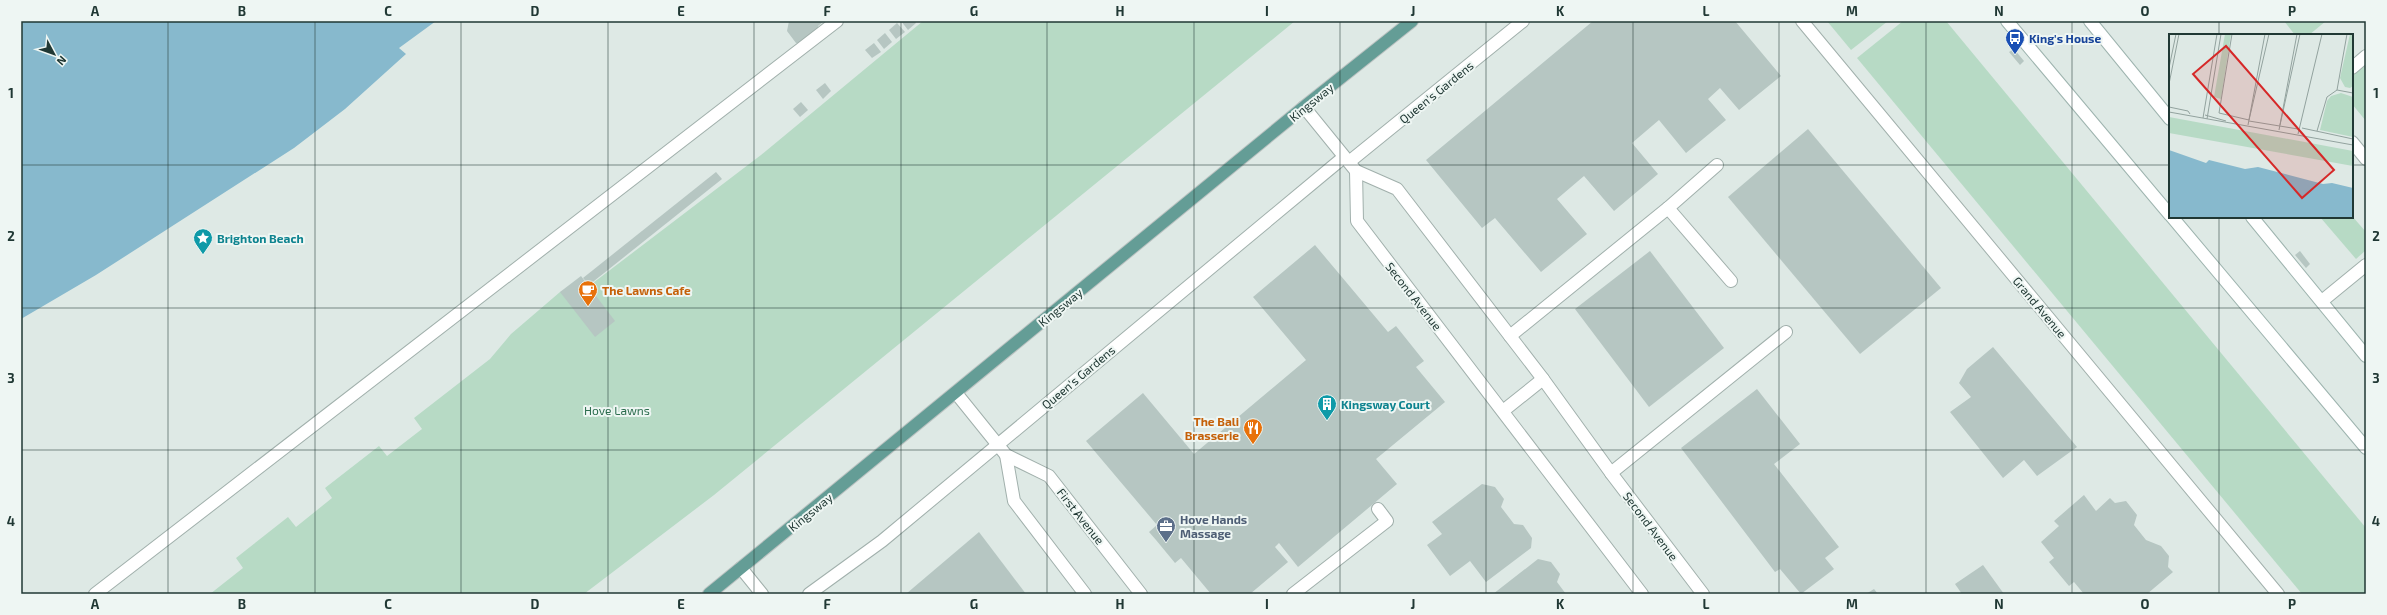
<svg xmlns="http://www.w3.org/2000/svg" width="2387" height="615" font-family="'Exo 2',sans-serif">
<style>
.green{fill:#b7dac5}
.water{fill:#87b9cd}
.building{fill:#b6c6c2}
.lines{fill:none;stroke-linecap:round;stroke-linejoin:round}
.service-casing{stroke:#a1b0ac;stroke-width:14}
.pedestrian-casing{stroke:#a1b0ac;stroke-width:14}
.minor-casing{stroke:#a1b0ac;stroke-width:14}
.secondary-casing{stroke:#9eb4af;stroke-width:14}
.primary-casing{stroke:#bcc3c2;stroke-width:14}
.service{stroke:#fff;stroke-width:12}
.pedestrian{stroke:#fff;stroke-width:12}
.minor{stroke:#fff;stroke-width:12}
.secondary{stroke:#fff;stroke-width:12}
.primary{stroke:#649d96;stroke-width:12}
.grid{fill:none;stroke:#203834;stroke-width:1;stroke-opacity:0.55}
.labels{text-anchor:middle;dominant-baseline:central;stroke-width:4;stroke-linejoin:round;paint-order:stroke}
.transit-label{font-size:12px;font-weight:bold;fill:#164399;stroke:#eef6f3;text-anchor:start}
.street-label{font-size:12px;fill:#203834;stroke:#eef6f3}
.culture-label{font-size:12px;font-weight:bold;fill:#0d838f;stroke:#eef6f3;text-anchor:start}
.food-label{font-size:12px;font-weight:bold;fill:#c56008;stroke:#eef6f3;text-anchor:start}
.park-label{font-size:12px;fill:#2c6d4e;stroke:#eef6f3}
.service-label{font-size:12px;font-weight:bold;fill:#4e5e75;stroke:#eef6f3;text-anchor:start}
.inset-road{fill:none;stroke:#92a29e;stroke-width:1}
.view{fill:#d62828;fill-opacity:0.15;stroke:#d62828;stroke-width:2}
.inset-edge{fill:none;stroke:#203834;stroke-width:2}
.neatline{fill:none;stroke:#203834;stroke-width:1.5}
.grid-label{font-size:13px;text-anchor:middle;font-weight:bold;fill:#203834}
</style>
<rect width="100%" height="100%" fill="#dee9e5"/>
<g class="green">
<path d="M923,21H1295L714,495L584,594H210L243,568L236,558L288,517L296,527L332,498L325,488L379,446L387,456L422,429L414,418L490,359L511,334L560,292L589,286L761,155Z"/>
<path d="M1827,21H1888L1851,50Z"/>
<path d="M1903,21H1946L2366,528V594H2302L1857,58Z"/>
<path d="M2284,21H2326L2309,35H2295Z"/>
<path d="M2366,65V121L2352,104V76Z"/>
<path d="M2352,216L2366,232V250L2356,259L2320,217Z"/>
</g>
<path class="water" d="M21,21H436L399,48L406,54L345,109L294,148L96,275L21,319Z"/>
<g class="building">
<path d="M824,21L818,26V34L806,44L796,43L787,31L789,21Z"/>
<path d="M901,21H915L916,23L908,30Z"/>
<path d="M1593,21H1735L1781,76L1739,110L1720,88L1708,99L1726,120L1686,153L1659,120L1632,143L1658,174L1614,211L1584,176L1557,199L1587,234L1541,272L1495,218L1482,228L1426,160Z"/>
<path d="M897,23L905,32L896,39L889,30Z"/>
<path d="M885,33L892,42L884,49L877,40Z"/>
<path d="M874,43L881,52L872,58L865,50Z"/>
<path d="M2014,49L2024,61L2020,65L2009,52Z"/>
<path d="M825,83L831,91L823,99L816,90Z"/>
<path d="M801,102L808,110L800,117L793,109Z"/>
<path d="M1808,129L1941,288L1860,354L1728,197Z"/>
<path d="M716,172L722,179L589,285L583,278Z"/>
<path d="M1315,245L1388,332L1396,326L1424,361L1416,367L1445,402L1376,459L1397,484L1298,567L1279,543L1275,547L1288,562L1250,594H1211L1181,558L1175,563L1156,540L1149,532L1157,525L1086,441L1143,393L1194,454L1306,360L1253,297Z"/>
<path d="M1650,251L1724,348L1649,407L1575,309Z"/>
<path d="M2300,251L2310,264L2306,268L2295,255Z"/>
<path d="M581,276L615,321L595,337L560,292Z"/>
<path d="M1993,347L2077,447L2037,476L2024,460L2003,478L1950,412L1971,397L1959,383L1967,369Z"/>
<path d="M1757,389L1800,444L1774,464L1839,547L1825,558L1834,569L1801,594L1780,569L1775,572L1681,448Z"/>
<path d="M1482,484L1495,487L1504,499L1501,507L1514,524L1523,525L1532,538L1531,548L1486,582L1470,561L1450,576L1427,545L1442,534L1432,522Z"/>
<path d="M2084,495L2096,511L2110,498L2115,503L2126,501L2137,515L2134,525L2146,540L2161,546L2169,556L2168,567L2173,572L2147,594H2084L2074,582L2069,586L2049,562L2054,558L2041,542L2059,526L2054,521Z"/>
<path d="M979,532L1026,594H906L913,588Z"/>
<path d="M1538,559L1551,562L1560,574L1557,582L1566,594H1493Z"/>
<path d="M1983,565L2004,594H1962L1955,584Z"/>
<path d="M1874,589L1878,594H1866Z"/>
</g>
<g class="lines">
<defs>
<g id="service">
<path d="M2352,68L2366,56"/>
<path d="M2352,142L2366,159"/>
<path d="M1668,208L1731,281"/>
<path d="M2322,301L2366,265"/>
<path d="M1510,336L1668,208L1717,165"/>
<path d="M1611,473L1786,332"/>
<path d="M1293,594L1387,521L1378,509"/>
</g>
<path id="pedestrian" d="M95,594L837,21"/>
<g id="minor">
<path d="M1802,21L2278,594"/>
<path d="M1304,107L1356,171L1397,189L1543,379L1611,473L1703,594"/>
<path d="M1349,162L1523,21"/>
<path d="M1356,171L1357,221L1642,594"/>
<path d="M956,393L1006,455L1049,476L1141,594"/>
<path d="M1503,411L1543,379"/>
<path d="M1006,455L1014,501L1085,594"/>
<path d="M741,568L762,594"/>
<path d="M809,594L882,541L1344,157"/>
</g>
<g id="secondary">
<path d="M2007,21L2170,215"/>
<path d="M2090,21L2170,119"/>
<path d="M2172,217L2366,448"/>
<path d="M2252,217L2366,356"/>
</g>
<path id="primary" d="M709,594L1304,107L1412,21"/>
</defs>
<use href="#service" class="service-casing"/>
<use href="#pedestrian" class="pedestrian-casing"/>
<use href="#minor" class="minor-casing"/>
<use href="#secondary" class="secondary-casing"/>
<use href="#primary" class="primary-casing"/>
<use href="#service" class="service"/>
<use href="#pedestrian" class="pedestrian"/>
<use href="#minor" class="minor"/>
<use href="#secondary" class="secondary"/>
<use href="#primary" class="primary"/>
</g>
<path class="grid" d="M168,21V594M315,21V594M461,21V594M608,21V594M754,21V594M901,21V594M1047,21V594M1194,21V594M1340,21V594M1486,21V594M1633,21V594M1779,21V594M1926,21V594M2072,21V594M2219,21V35M21,165H2170M2352,165H2366M2219,217V594M21,308H2366M21,450H2366"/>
<defs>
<symbol id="bus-pin" viewBox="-11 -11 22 30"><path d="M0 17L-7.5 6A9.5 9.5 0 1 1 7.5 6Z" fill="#1a4fb4" stroke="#eef6f3"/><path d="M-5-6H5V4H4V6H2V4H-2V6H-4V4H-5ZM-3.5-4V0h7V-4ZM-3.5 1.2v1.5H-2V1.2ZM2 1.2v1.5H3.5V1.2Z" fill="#fff"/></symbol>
<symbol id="sight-pin" viewBox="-11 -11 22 30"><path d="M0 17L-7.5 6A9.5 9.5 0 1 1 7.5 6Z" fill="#0f9aa8" stroke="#eef6f3"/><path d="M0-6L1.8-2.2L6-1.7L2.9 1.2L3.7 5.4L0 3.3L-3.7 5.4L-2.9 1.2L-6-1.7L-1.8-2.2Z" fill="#fff"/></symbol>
<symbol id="cafe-pin" viewBox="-11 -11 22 30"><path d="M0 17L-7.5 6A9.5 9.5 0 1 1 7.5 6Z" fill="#e8710a" stroke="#eef6f3"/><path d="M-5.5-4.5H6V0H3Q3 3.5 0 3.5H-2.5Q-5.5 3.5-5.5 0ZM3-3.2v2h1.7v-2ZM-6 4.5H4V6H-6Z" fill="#fff"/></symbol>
<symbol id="building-pin" viewBox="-11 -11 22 30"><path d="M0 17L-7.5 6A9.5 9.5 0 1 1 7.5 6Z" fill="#0f9aa8" stroke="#eef6f3"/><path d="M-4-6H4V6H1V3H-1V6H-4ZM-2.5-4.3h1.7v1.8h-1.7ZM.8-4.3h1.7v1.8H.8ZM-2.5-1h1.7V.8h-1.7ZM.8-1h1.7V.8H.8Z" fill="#fff"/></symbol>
<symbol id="restaurant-pin" viewBox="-11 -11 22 30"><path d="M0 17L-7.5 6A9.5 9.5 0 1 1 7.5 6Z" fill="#e8710a" stroke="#eef6f3"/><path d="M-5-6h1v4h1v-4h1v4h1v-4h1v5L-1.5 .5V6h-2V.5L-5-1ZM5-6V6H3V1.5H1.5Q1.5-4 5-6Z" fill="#fff"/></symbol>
<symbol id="office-pin" viewBox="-11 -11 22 30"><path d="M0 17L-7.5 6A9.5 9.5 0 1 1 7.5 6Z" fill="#5c6f8a" stroke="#eef6f3"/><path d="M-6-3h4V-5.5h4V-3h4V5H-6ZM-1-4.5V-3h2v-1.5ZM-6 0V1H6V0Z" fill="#fff"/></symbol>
</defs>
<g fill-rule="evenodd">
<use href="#bus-pin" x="2004" y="27" width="22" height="30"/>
<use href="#sight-pin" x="192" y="227" width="22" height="30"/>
<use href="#cafe-pin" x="577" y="279" width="22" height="30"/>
<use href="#building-pin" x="1316" y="393" width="22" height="30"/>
<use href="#restaurant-pin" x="1242" y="417" width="22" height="30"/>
<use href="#office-pin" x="1155" y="515" width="22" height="30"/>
</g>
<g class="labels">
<g class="transit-label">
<text x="2029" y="38">King's House</text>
</g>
<g class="street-label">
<text transform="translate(1436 92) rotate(-39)">Queen's Gardens</text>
<text transform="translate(1311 102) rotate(-39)">Kingsway</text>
<text transform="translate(1414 296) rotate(52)">Second Avenue</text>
<text transform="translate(1060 307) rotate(-39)">Kingsway</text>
<text transform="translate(2040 307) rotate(50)">Grand Avenue</text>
<text transform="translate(1078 377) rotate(-40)">Queen's Gardens</text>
<text transform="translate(810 512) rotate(-39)">Kingsway</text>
<text transform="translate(1081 516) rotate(52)">First Avenue</text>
<text transform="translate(1651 526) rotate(53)">Second Avenue</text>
</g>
<g class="culture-label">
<text x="217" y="238">Brighton Beach</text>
<text x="1341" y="404">Kingsway Court</text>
</g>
<g class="food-label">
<text x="602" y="290">The Lawns Cafe</text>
<text x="1239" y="421" text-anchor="end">The Bali<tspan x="1239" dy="14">Brasserie</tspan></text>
</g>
<g class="park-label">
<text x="617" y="410">Hove Lawns</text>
</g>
<g class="service-label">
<text x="1180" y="519">Hove Hands<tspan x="1180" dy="14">Massage</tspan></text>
</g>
</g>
<g transform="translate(2169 34)">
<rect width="184" height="184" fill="#dee9e5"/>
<path d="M56,0H62L52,65L45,63ZM181,0H184V52L181,54L176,53L171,44ZM172,59L184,63V103L151,96L158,67L162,62ZM0,83L184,117V132L0,99Z" fill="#b7dac5"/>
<path d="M0,116L37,129L40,126L76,135L89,133L154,150L163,149L184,154V184H0Z" fill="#87b9cd"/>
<path class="inset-road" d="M63,0L50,79L80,86M0,34L7,0M0,50L10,0M168,56L178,0M0,73L19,77L21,80M0,78L184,111M36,81L57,87M34,84L48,0M38,85L52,0M80,86L100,0M80,87L129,95M79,91L96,0M111,91L131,0M133,94L184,105M110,96L128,0M148,97L158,63L168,56L184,59M129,100L153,0"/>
<path class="view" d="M57,12L165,136L133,164L24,40Z"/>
<rect width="184" height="184" class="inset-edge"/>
</g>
<rect width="2387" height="615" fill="none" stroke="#eef6f3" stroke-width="44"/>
<g transform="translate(54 54) rotate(131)" stroke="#eef6f3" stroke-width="3" paint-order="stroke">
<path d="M0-3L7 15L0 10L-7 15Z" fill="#203834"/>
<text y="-6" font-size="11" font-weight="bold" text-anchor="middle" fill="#203834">N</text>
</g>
<rect x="22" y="22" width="2343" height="571" class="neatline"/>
<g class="grid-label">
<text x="95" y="16">A</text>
<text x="242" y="16">B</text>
<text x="388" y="16">C</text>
<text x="535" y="16">D</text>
<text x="681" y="16">E</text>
<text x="827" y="16">F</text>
<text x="974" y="16">G</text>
<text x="1120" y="16">H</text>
<text x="1267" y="16">I</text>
<text x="1413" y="16">J</text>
<text x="1560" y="16">K</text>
<text x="1706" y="16">L</text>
<text x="1852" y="16">M</text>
<text x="1999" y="16">N</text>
<text x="2145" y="16">O</text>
<text x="2292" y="16">P</text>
<text x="11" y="98">1</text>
<text x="2376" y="98">1</text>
<text x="11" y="241">2</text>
<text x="2376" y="241">2</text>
<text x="11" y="383">3</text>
<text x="2376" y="383">3</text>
<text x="11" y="526">4</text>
<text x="2376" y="526">4</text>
<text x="95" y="609">A</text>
<text x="242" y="609">B</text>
<text x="388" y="609">C</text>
<text x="535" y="609">D</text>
<text x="681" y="609">E</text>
<text x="827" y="609">F</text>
<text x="974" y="609">G</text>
<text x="1120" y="609">H</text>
<text x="1267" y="609">I</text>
<text x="1413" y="609">J</text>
<text x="1560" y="609">K</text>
<text x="1706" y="609">L</text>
<text x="1852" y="609">M</text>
<text x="1999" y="609">N</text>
<text x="2145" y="609">O</text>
<text x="2292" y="609">P</text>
</g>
</svg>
